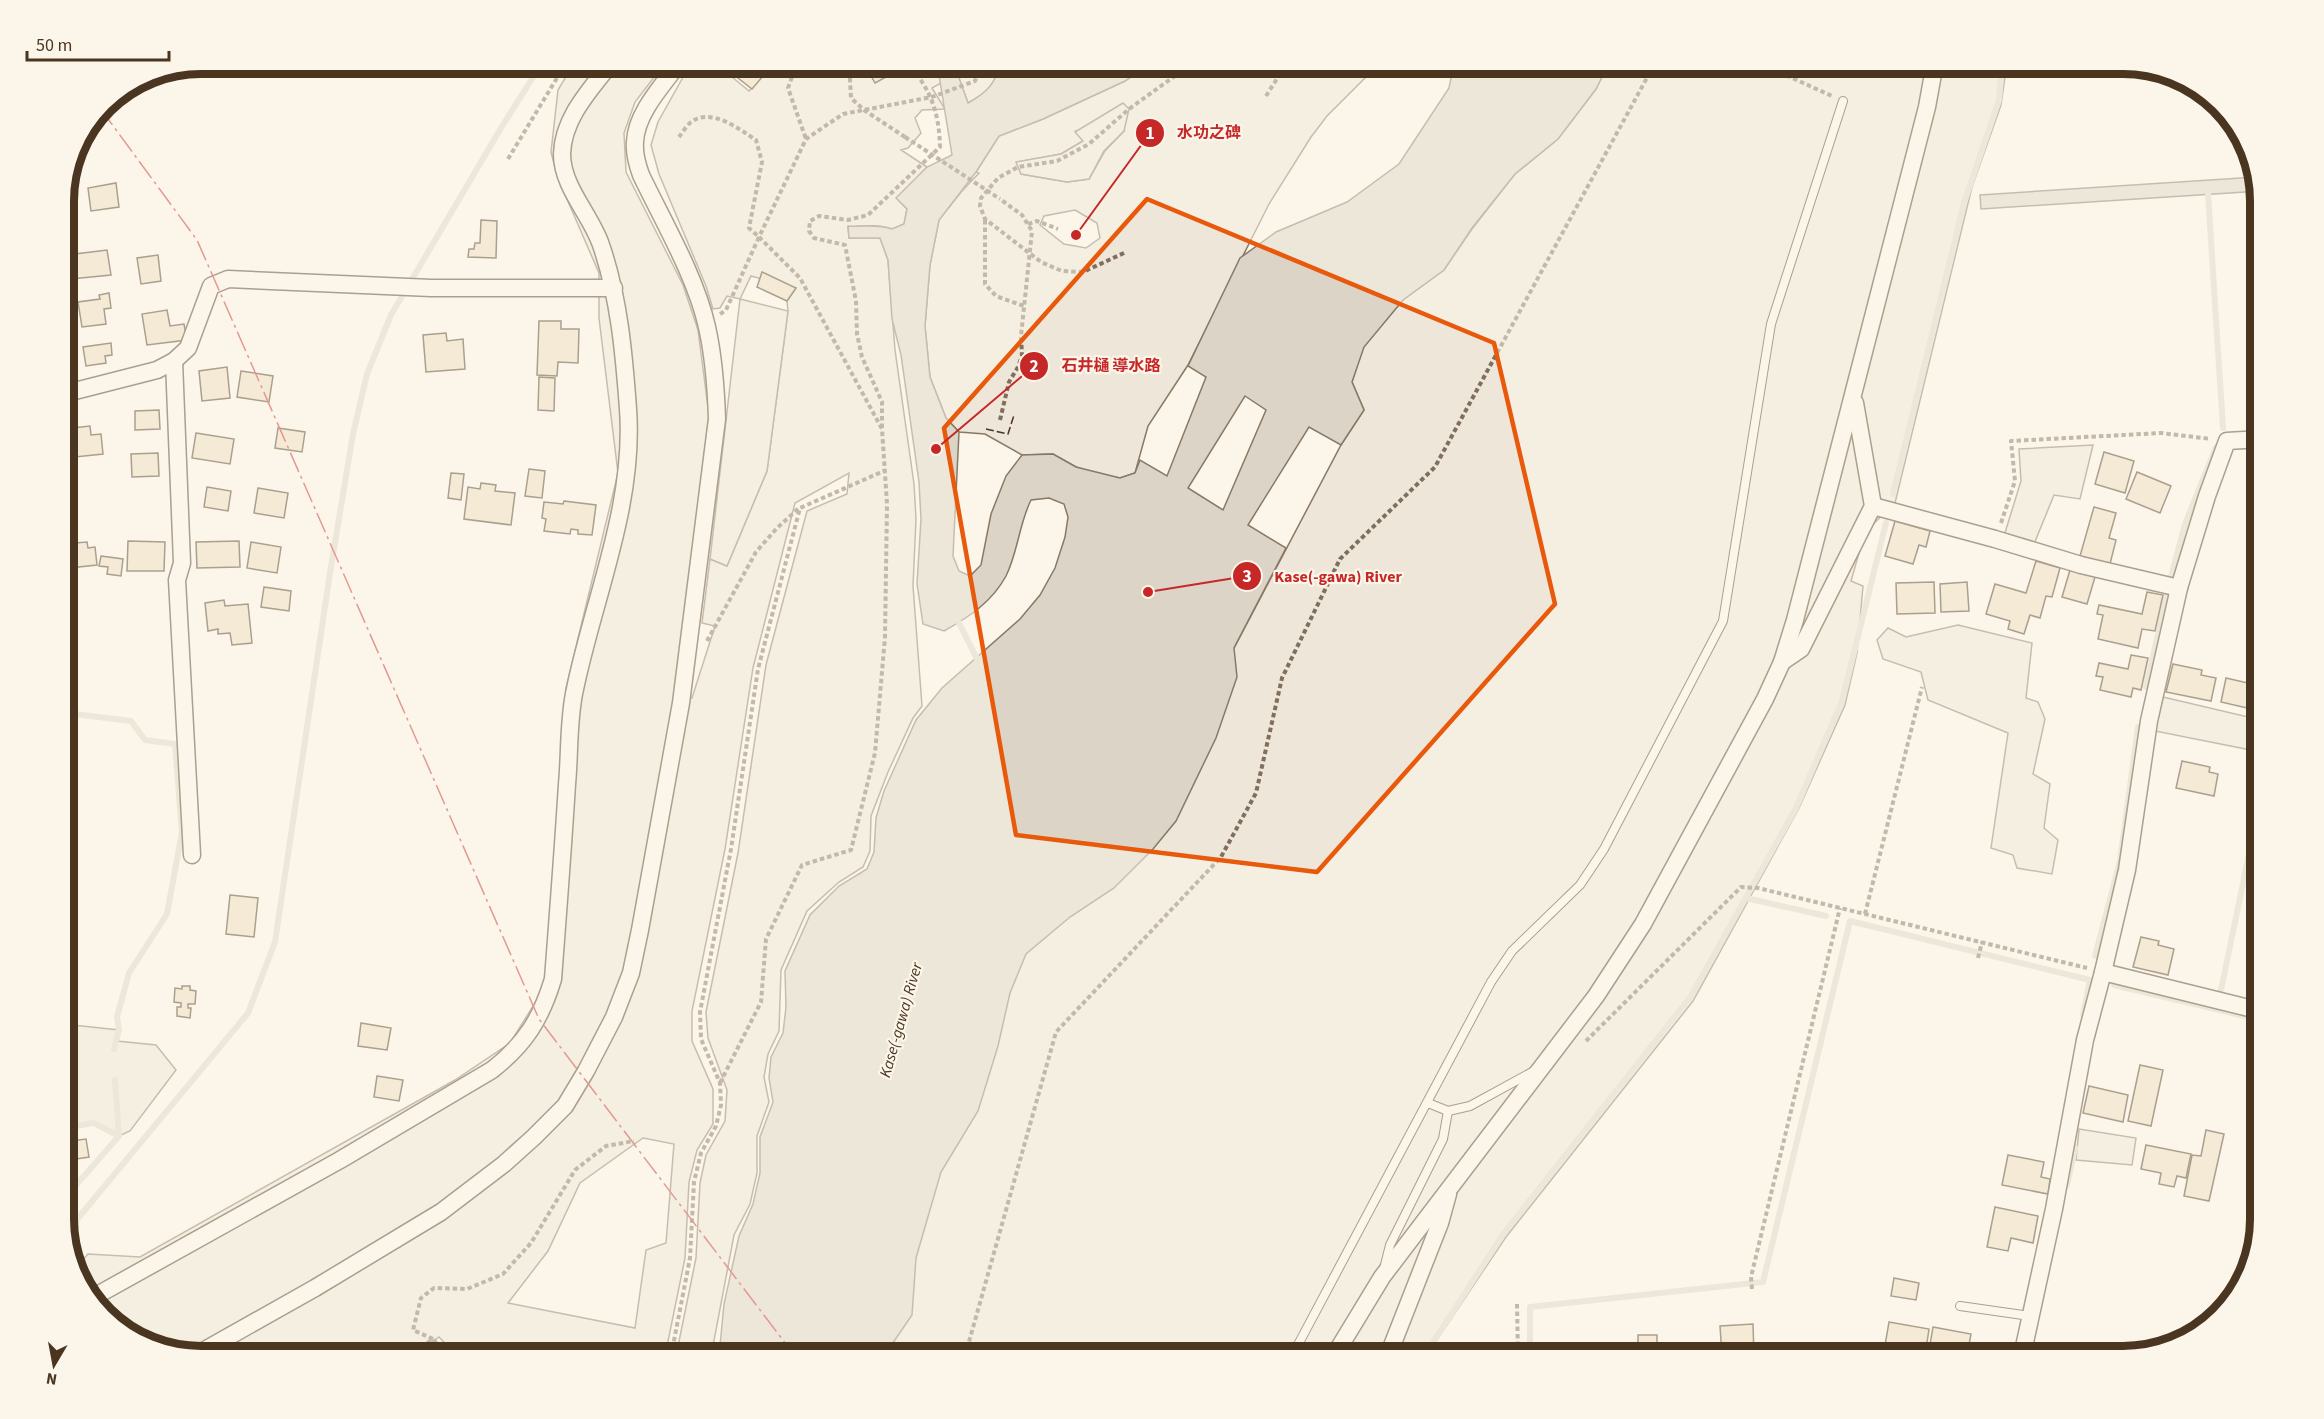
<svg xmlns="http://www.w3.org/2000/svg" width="2324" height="1419" font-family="'Source Sans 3','Noto Sans JP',sans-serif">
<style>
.green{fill:#ede6d9;stroke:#887966;stroke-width:1.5;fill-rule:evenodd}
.parking{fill:#ede7d9;stroke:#887966;stroke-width:1.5}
.water{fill:#dcd4c6;stroke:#887966;stroke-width:1.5;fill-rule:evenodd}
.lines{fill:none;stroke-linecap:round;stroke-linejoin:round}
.stream{stroke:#dcd4c6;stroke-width:6}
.building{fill:#ecdcbc;stroke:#4a3520;stroke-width:1.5}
.lane-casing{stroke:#4a3520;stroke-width:10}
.street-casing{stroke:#4a3520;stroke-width:19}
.path{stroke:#7f6f5c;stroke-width:4;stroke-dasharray:4.5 3;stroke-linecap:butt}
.lane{stroke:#fbf6e9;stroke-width:8}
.street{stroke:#fbf6e9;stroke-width:16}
.path-bridge{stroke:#7f6f5c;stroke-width:4;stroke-dasharray:4.5 3;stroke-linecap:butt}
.fence{stroke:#4a3520;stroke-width:1.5;stroke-dasharray:8 3;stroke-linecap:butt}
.power{stroke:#c62828;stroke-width:1.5;stroke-dasharray:21 4.5 3 4.5;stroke-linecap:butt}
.marked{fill:none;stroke:#e8590c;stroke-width:4.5;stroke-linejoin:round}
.labels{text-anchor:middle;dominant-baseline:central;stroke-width:4.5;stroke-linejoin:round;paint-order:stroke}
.water-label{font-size:16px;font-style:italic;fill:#4a3520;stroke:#fbf6e9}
.rim{fill:none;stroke:#4a3520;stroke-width:8}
.leader{fill:none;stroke:#c62828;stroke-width:2}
.callout-dot{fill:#c62828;stroke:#fbf6e9;stroke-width:2}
.mark-label{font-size:18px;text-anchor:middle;font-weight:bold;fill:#fff}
.callout-label{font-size:16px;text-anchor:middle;font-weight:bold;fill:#c62828;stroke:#fbf6e9;stroke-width:4.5;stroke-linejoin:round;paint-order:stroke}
</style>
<rect width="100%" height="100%" fill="#fbf6e9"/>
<g class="green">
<path d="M574,63H665L635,102L624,133L626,172L683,285L698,330L709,415L674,697L692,698L715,626L702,623L710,559L727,566L767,471L788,311L787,301L796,288L751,276L740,299L727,296L720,308L713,309L706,286L659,174L651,145L658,122L691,63H715L749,91L774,63H937L941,83L932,88L945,109L922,110L915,118L921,133L908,148L901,150L927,167L897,198L907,209L904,224L892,229C879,224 862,226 848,227L849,238H880L888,260L895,350L914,484L916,519L913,586L922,706L913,718L888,772L871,816L870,851L863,867L839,882L807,911L781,970L779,1031L768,1054L764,1077L769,1102L757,1136V1173L750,1204L734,1235L712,1351L713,1356H676L696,1258L700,1183L706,1155L725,1121L727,1090L708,1038L706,1012L738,853L766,665L807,511L847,494L849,473L795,503L753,668L725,849L692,1011V1041L713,1089V1124L697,1150L689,1182L685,1258L665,1356H457L439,1337L412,1356H201L132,1337L82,1287L76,1268L88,1254L140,1257L455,1080L510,1043L545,987L553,950L566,688L618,473L599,318V273L557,176L551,152L558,90ZM643,1138L674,1144L666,1243L646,1250L635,1328L508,1303L548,1251L580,1183Z"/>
<path d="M961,63H1002C994,85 988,92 968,103L959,78Z"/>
<path d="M1150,63H1380L1327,116L1311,137L1269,204L1188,365L1148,426L1135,473L1120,478L1096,474L1076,467L1053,454L1022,455L985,434L959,432L946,418L930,377L925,326L930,265L939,220L962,191L979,173L976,172L999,136L1043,119L1125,81ZM1076,131H1124L1105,151L1089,179L1067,182L1021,174L1017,162L1061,154L1083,141ZM1075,210L1097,223L1100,238L1086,248L1064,244L1040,225L1044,216Z"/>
<path d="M1609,63H2007L2001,105L1972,187L1895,503L1865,532L1851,581L1863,586L1857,653L1845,705L1799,808L1693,1001L1506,1237L1426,1356H871L884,1168L965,961L1234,648L1341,445L1364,410L1352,382L1363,347L1403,300L1444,270L1472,229L1515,174L1558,139L1596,89Z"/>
<path d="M2093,445L2080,499L2054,495L2034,544L2004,536L2021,481L2019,449Z"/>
<path d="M1958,625L2032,643L2026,698L2038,702L2045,719L2033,774L2050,784L2044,828L2058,840L2052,874L2017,868L2013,855L1991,848L2008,733L1928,700L1921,672L1883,659L1877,640L1888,628L1906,637Z"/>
<path d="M2163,697L2261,720L2256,751L2155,731Z"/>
<path d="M2079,1129L2136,1138L2132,1165L2076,1160Z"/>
</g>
<g class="parking">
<path d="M1123,103L1129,109L1124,131L1104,151L1089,179L1067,182L1021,174L1016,162L1061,154L1083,141L1075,132Z"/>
<path d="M740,299L788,311L767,471L727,566L710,559Z"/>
<path d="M63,1024L119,1030L117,1041L156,1045L176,1070L130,1131L119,1136L94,1123L63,1128Z"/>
</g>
<g class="water">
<path d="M937,63H961L959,78L968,103C988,92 994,84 1002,63H1043L1051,67L1061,63H1150L1125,81L1043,119L999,136L976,172L939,220L930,265L925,326L930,377L946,418L959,432L953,556L959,571L970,576L981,565L991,514L1006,476L1022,455L1053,454L1076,467L1120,478L1135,473L1140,460L1167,476L1206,377L1188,366L1240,258L1276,232L1347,202L1399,164L1449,88L1454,63H1609L1596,89L1558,139L1515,174L1472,228L1444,270L1403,300L1364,347L1352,382L1364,410L1341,445L1309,427L1248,525L1286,548L1234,648L1237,677L1216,738L1176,821L1153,849L1114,888L1070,917L1026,954L1010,993L998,1046L978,1111L941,1172L916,1258L912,1315L884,1356H719L724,1304L739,1236L753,1204L760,1173V1137L773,1102L769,1078L771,1057L783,1033L786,1007L785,971L810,915L839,886L867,869L874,852L876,818L884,791L916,720L942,688L1020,619L1040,595L1055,568L1065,537L1068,517L1064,504L1049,498L1031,500C1019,524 1018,552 1006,576C992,602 969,617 944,631L923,624L917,584L921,519L919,482L901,355L892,319L888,260L880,238H849L848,226C863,227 879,224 892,229L904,224L907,209L896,198L927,167L952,155ZM1245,396L1266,410L1223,510L1188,488Z"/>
<path d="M2256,177L2260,191L1981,209L1980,195Z"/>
</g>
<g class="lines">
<g class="stream">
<path d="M2208,194L2223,428"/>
<path d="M1893,494L1964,203L1999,100L2002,63"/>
<path d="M2171,577L2185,524L2216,447"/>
<path d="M955,615L980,665"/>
<path d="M2146,687L2167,595"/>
<path d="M63,704L74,714L131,721L145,740L175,744L182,832L167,914L129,973L117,1017L119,1030L114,1049"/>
<path d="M1746,898L1826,916"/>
<path d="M2095,956L2120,861L2138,727"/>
<path d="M2114,985L2261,1020"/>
<path d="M2221,990L2261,796"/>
<path d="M63,1128L94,1123L119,1136"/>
<path d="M2067,1185L2075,1148"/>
<path d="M63,1200L119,1136L115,1080"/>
<path d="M65,1234L248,1013L275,942L330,573L353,434L367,374L391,315L501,128L542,63"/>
<path d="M1424,1356L1504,1233L1691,996L1796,808L1842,701L1886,523"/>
<path d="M1530,1356V1307L1763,1282L1850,921L2090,980L2083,1015"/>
</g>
</g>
<g class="building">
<path d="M719,63H774L752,89Z"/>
<path d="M882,65L888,76L875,83L869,72Z"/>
<path d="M116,183L119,207L91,211L88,188Z"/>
<path d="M68,188L71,211L63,212V192L64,189Z"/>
<path d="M481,220L497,221L496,258L468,257L469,249H474L475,243H480Z"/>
<path d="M107,250L111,275L71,279L67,255Z"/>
<path d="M158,255L161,281L141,284L137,258Z"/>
<path d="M762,272L796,288L787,301L757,287Z"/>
<path d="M109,293L111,308L104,309L106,324L82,327L78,302L100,299L99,295Z"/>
<path d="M167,310L170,326L184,324L187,340L147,345L142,314Z"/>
<path d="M539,321H561V329H579L578,363L558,362L557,376L537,375Z"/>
<path d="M446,333L447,341L463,339L465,369L426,372L423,335Z"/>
<path d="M111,343L112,355L105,356L106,363L86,366L83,347Z"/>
<path d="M227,367L230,398L202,401L199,371Z"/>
<path d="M241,371L273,376L269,402L237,397Z"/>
<path d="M539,377L555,378L554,411L538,410Z"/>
<path d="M159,410L160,429L135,430V411Z"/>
<path d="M90,426L91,435L101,434L103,454L75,457L72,428Z"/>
<path d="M278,428L305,432L302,452L275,448Z"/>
<path d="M196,433L234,439L230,464L192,458Z"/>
<path d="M2104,452L2134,461L2125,493L2095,484Z"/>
<path d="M158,453L159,476L132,477L131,454Z"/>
<path d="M529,469L545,471L542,498L525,496Z"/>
<path d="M2137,472L2171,486L2160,513L2126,499Z"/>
<path d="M451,473L464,474L461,500L448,498Z"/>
<path d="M74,477L76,502L63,503V478Z"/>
<path d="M481,483L496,485L495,491L515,493L511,525L464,519L468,487L480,489Z"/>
<path d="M207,487L231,491L228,511L204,507Z"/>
<path d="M258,488L288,493L284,518L254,513Z"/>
<path d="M564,501L596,505L592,535L578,534V530L571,529L570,534L544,531L546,519L542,518L544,502L563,504Z"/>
<path d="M2094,507L2116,513L2109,538L2116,540L2110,564L2080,556Z"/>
<path d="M1895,521L1930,531L1926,547L1919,545L1913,564L1885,556Z"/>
<path d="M128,541L165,542L164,571H127Z"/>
<path d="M239,541L240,567L197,568L196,542Z"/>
<path d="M87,542L88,548L95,547L97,565L69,568L70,578L63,579V587V544Z"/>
<path d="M251,542L281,547L277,573L247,568Z"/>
<path d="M101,556L123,559L121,576L107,574L108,567L99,566Z"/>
<path d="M2036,561L2060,568L2052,597L2046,596L2040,618L2030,615L2024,634L2008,629L2010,621L1986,614L1995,584L2026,593Z"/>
<path d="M2070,570L2095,577L2087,604L2062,597Z"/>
<path d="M1934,582L1935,613L1897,614L1896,583Z"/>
<path d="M1967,582L1969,611L1941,612L1940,584Z"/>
<path d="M264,587L291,591L289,611L261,607Z"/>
<path d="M2147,592L2163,595L2155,631L2142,629L2138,648L2098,639L2103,615L2097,614L2099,605L2142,614Z"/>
<path d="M224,600L225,606L248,604L252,643L232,645L230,633L218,634V629L208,631L205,603Z"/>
<path d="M2131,655L2148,658L2141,690L2133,688L2131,697L2100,690L2103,677L2096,676L2099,663L2128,669Z"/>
<path d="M2173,664L2202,670L2201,675L2216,678L2211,701L2166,692Z"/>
<path d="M2226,678L2261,686L2256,710L2221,702Z"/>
<path d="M2182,761L2210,767L2209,772L2218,774L2214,796L2176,788Z"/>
<path d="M230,895L258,898L254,937L226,934Z"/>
<path d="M2141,937L2159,941L2158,945L2174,949L2168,975L2133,967Z"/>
<path d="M182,986H190V990L196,991L195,1004H188V1008H191L190,1018L177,1016V1007H181V1003L174,1002L175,988L182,989Z"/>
<path d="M361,1023L391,1028L387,1050L358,1046Z"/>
<path d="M2140,1065L2163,1070L2151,1126L2128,1121Z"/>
<path d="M377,1076L403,1080L399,1101L374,1097Z"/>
<path d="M2089,1086L2128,1095L2123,1122L2083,1113Z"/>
<path d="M2206,1130L2224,1134L2209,1201L2184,1196L2192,1155L2201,1156Z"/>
<path d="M86,1139L89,1157L63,1161V1142Z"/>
<path d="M2146,1145L2191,1154L2186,1178L2177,1176L2174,1187L2159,1184L2161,1173L2141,1169Z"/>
<path d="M2008,1155L2044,1162L2041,1177L2050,1179L2048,1194L2002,1185Z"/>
<path d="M1995,1207L2038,1216L2033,1243L2011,1238L2008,1251L1987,1247Z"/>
<path d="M1894,1278L1919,1283L1916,1300L1891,1296Z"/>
<path d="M1889,1322L1929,1329L1925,1356L1884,1351Z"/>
<path d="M1753,1324L1754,1356H1722L1720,1326Z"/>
<path d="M1933,1327L1971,1334L1967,1356H1928Z"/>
<path d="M1638,1335H1657V1351L1638,1352Z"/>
</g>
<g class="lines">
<defs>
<g id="lane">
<path d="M1428,1103L1448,1111L1470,1106L1534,1071"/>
<path d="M1385,1265L1390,1245L1443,1139L1448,1111"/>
<path d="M1960,1306L2030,1316"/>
<path d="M1292,1356L1491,982L1512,951L1580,885L1604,849L1723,621L1771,324L1843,101"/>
</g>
<g id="street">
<path d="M174,361L182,563L177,580L192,855"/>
<path d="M63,394L157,370L174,361L188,348L211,286L228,279L431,288H614"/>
<path d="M1873,506L1995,539L2081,565L2179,588"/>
<path d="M1782,662L1801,649L1873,506L1855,403"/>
<path d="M2103,972L2261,1011"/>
<path d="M92,1298L340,1160L492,1070C525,1044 541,1019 553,979C558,914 563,849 567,784C570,753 568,719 575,689C594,597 635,505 628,409C624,354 619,297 601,245C591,215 562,187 562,154C563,118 590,90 611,63"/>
<path d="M196,1355L315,1288L441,1212L504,1164L534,1137L565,1106L586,1071L614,1017L631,973L640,930L681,703L717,419C716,388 714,358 707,327C696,277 663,221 641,175C637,164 634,153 635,142C636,113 663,85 679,63"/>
<path d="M1334,1356L1382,1277L1596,996L1643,924L1765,699L1782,662L1795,620L1927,107L1935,63"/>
<path d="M1388,1356L1440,1223L1448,1194"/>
<path d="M2022,1356L2054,1209L2085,1040L2103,972L2127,870L2149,721L2179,588L2207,496L2227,441L2261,439"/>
</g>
</defs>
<use href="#lane" class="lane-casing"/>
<use href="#street" class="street-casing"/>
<g class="path">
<path d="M797,63L788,88L806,139"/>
<path d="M849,63L851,98L864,110L905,137"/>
<path d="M1759,63L1832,96"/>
<path d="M1266,96L1287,63"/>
<path d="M679,137C682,133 686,126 691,122C711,107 739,129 756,140L762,162L749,228L759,237L726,310L719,315"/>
<path d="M508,159L566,63"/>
<path d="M985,220V284L996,296L1024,306"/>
<path d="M1028,224L1037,221L1058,229"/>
<path d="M1124,253L1083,272L1062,271L1041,262L985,219L980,206L981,198L998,178L1018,167L1057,161L1089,144L1129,109L1193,63"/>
<path d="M1000,420L1009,382L1018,367L1022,356L1021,336L1032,231L1022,215L1000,199"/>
<path d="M882,428V402L862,357L857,334L856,301L845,245L814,238L809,231L810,221L819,216L848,220L868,215L940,147C939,112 931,89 907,63"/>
<path d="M2001,523L2015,481L2011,441L2161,433L2211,439"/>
<path d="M707,641L756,552L777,528L799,508"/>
<path d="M1865,914L1922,687"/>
<path d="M1978,958L1982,942"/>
<path d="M1586,1041L1741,887L1758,888L2087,968"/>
<path d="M720,1083L761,1002L766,939L802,865L851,850L875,753L885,637L887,504L882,429L800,278L759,237L806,139L843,114L932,97L975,81L982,63"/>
<path d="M1752,1289L1751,1277L1840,908"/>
<path d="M1517,1304L1518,1356"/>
<path d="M433,1339L413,1330L421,1298L434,1288L467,1289L503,1274L531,1243L575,1170L606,1146L634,1141"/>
<path d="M409,1356L433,1339L447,1356"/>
<path d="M671,1356L690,1258L694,1182L701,1153L716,1126L721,1105L720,1083L701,1039L700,1012L731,849L758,669L800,508L886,470"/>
<path d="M965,1356L1056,1032L1221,857L1256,793L1282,678L1340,559L1435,467L1655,63"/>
</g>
<use href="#lane" class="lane"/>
<use href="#street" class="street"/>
<path class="path-bridge" d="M905,137L1000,199"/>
<path class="fence" d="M986,429L1008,434L1014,415"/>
<path class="power" d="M100,108L197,240L539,1019L795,1356"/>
</g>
<path d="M0 0H2324V1419H0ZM1147,199L1494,343L1555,604L1317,872L1016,835L944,428Z" fill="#fbf6e9" fill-opacity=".55" fill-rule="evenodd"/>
<path class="marked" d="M1147,199L1494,343L1555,604L1317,872L1016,835L944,428Z"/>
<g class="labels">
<g class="water-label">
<text transform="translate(901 1020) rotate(-74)">Kase(-gawa) River</text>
</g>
</g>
<path d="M0 0H2324V1419H0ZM201 74H2123A127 127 0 0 1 2250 201V1219A127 127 0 0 1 2123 1346H201A127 127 0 0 1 74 1219V201A127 127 0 0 1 201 74Z" fill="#fbf6e9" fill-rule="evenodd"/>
<path class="rim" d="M201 74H2123A127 127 0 0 1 2250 201V1219A127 127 0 0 1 2123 1346H201A127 127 0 0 1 74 1219V201A127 127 0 0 1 201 74Z"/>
<path class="leader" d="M1076 235L1150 133M936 449L1034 366M1148 592L1247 576"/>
<g class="callout-dot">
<circle cx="1076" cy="235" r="6"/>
<circle cx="936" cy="449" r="6"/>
<circle cx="1148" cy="592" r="6"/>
<circle cx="1150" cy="133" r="15"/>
<circle cx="1034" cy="366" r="15"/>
<circle cx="1247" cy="576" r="15"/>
</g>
<g class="mark-label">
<text x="1150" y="139">1</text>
<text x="1034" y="372">2</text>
<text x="1247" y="582">3</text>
</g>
<g class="callout-label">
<text x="1209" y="138">水功之碑</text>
<text x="1111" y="371">石井樋 導水路</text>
<text x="1338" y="582">Kase(-gawa) River</text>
</g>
<g transform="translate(54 1365) rotate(190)" stroke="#fbf6e9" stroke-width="4.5" paint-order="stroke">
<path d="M0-4.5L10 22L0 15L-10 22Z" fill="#4a3520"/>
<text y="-9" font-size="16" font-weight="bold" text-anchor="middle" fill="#4a3520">N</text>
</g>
<path d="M27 51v9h142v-9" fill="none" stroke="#4a3520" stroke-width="3"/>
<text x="36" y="51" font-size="18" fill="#4a3520" stroke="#fbf6e9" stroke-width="4.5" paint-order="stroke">50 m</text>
</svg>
